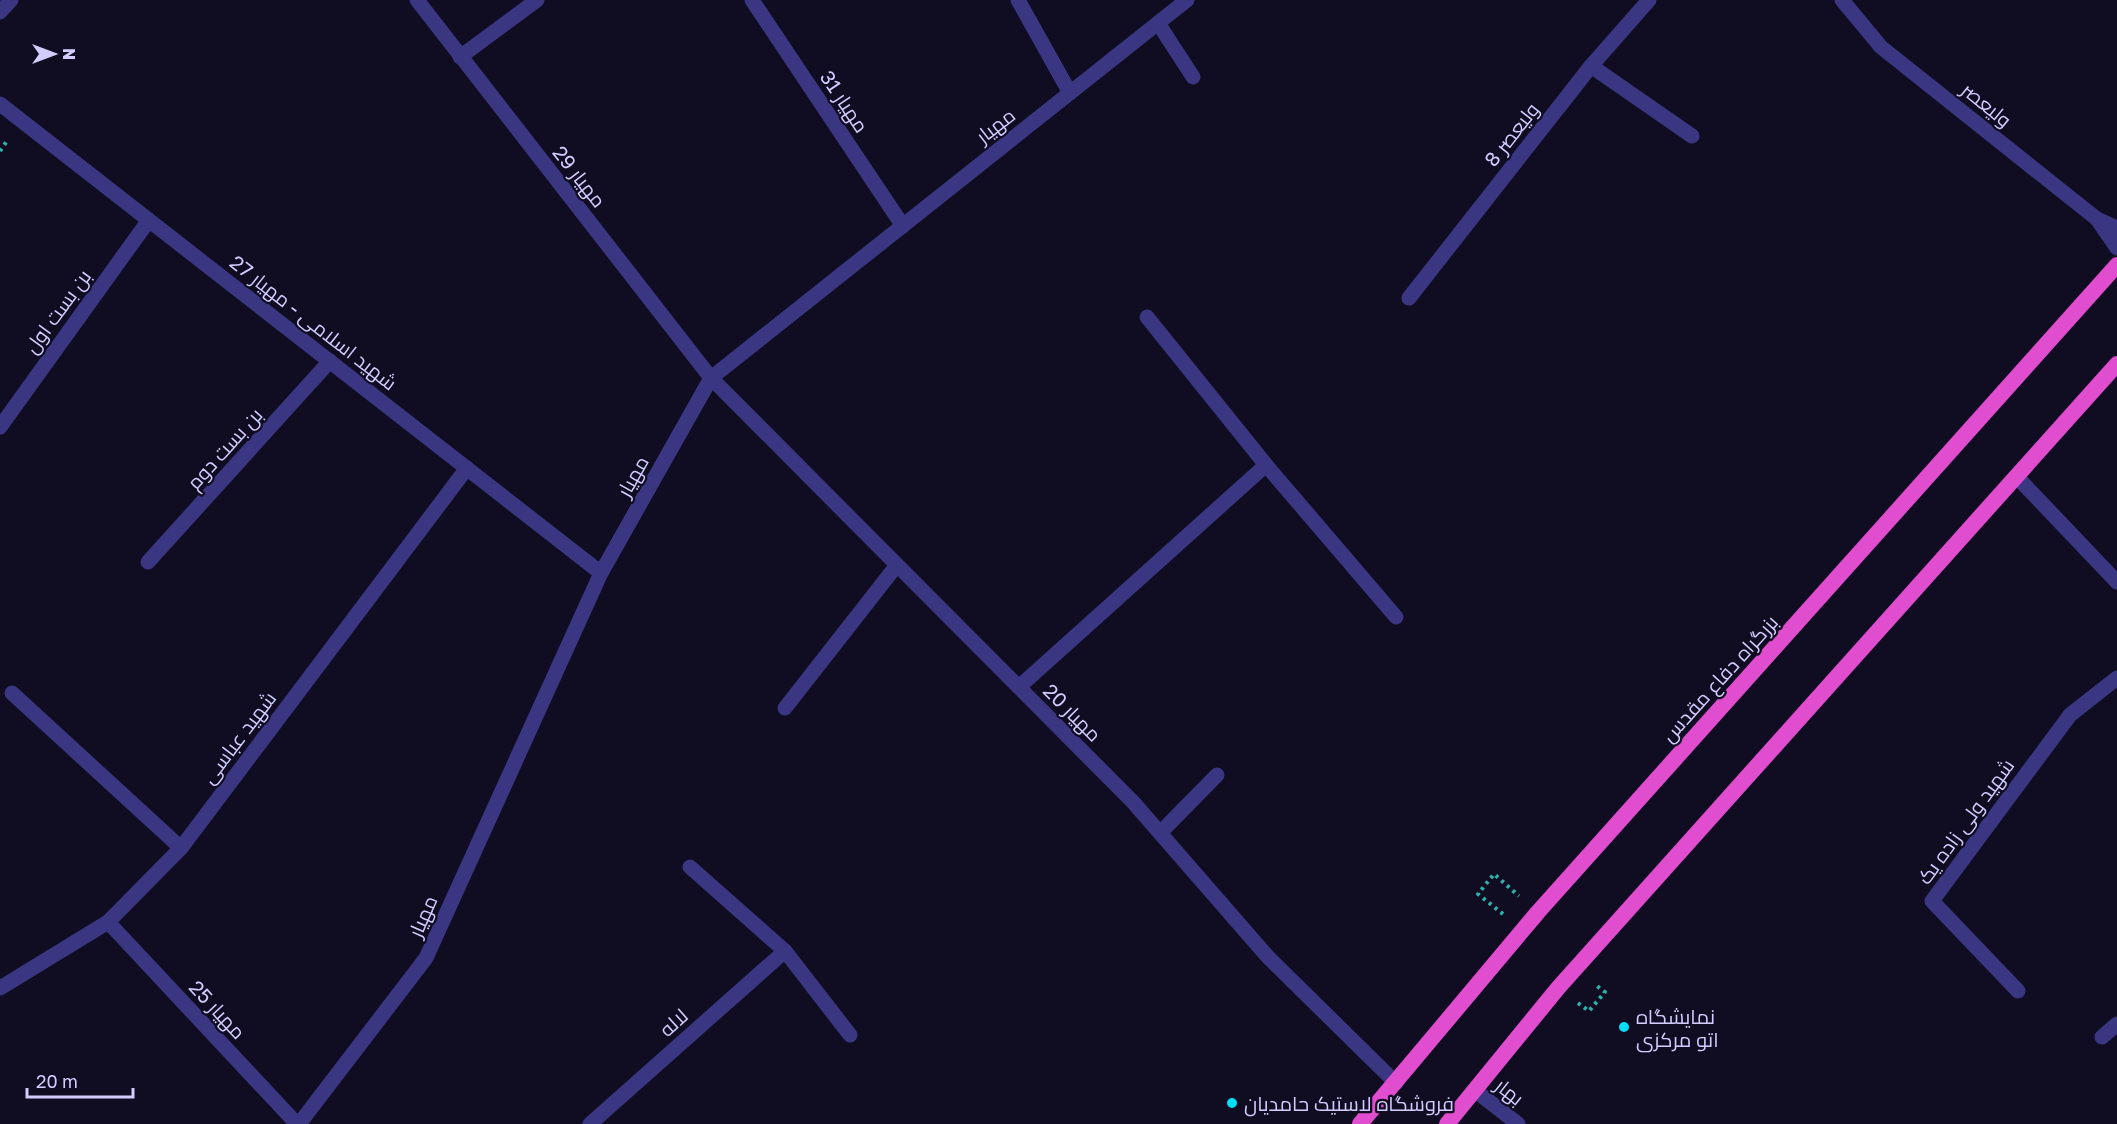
<svg xmlns="http://www.w3.org/2000/svg" width="2117" height="1124" font-family="'Golos Text',Cairo,sans-serif">
<style>
.lines{fill:none;stroke-linecap:round;stroke-linejoin:round}
.path{stroke:#2bb4ad;stroke-width:4;stroke-dasharray:3 4.5;stroke-linecap:butt}
.minor{stroke:#3a3681;stroke-width:15}
.tertiary{stroke:#3a3681;stroke-width:15}
.trunk{stroke:#e04dce;stroke-width:16}
.poi-dot{fill:#00ddf7;stroke:#100c21;stroke-width:2}
.labels{text-anchor:middle;dominant-baseline:central;stroke-width:4.5;stroke-linejoin:round;paint-order:stroke}
.street-label{font-size:20px;fill:#d2ccff;stroke:#100c21}
.poi-label{font-size:20px;fill:#d2ccff;stroke:#100c21;text-anchor:start}
</style>
<rect width="100%" height="100%" fill="#100c21"/>
<g class="lines">
<g class="path">
<path d="M0,151L7,141"/>
<path d="M1503,914L1478,894L1494,874L1519,896"/>
<path d="M1578,1003L1589,1011L1605,992L1597,986"/>
</g>
<g class="minor">
<path d="M417,0L711,378L1133,802L1268,957L1396,1083"/>
<path d="M752,0L903,226"/>
<path d="M1018,0L1070,93"/>
<path d="M0,12L11,0"/>
<path d="M1158,23L1193,77"/>
<path d="M460,57L537,0"/>
<path d="M1591,66L1692,136"/>
<path d="M0,104L601,573"/>
<path d="M1409,298L1591,66L1649,0"/>
<path d="M1147,317L1266,465L1396,617"/>
<path d="M0,427L149,220"/>
<path d="M2016,476L2117,582"/>
<path d="M148,562L330,361"/>
<path d="M1019,687L1266,465"/>
<path d="M12,693L181,848"/>
<path d="M785,708L897,565"/>
<path d="M1160,833L1217,775"/>
<path d="M690,867L785,951L850,1035"/>
<path d="M108,922L297,1124"/>
<path d="M0,988L108,922L181,848L467,468"/>
<path d="M2018,991L1932,901L2070,715L2117,678"/>
<path d="M2102,1037L2117,1024"/>
<path d="M1476,1091L1518,1124"/>
<path d="M590,1124L785,951"/>
</g>
<g class="tertiary">
<path d="M1842,0L1881,47L2097,219L2117,228"/>
<path d="M2097,219L2117,248"/>
<path d="M299,1124L426,958L601,573L711,378L1187,0"/>
</g>
<g class="trunk">
<path d="M1360,1124L1538,912L2117,265"/>
<path d="M1447,1124L1558,988L2117,364"/>
</g>
</g>
<g class="poi-dot">
<circle cx="1624" cy="1027" r="6"/>
<circle cx="1232" cy="1103" r="6"/>
</g>
<g class="labels">
<g class="street-label">
<text transform="translate(845 101) rotate(56)">مهیار 31</text>
<text transform="translate(1987 104) rotate(39)">ولیعصر</text>
<text transform="translate(995 125) rotate(-38)">مهیار</text>
<text transform="translate(1511 134) rotate(-52)">ولیعصر 8</text>
<text transform="translate(580 176) rotate(52)">مهیار 29</text>
<text transform="translate(57 311) rotate(-54)">بن بست اول</text>
<text transform="translate(314 322) rotate(38)">شهید اسلامی - مهیار 27</text>
<text transform="translate(224 448) rotate(-48)">بن بست دوم</text>
<text transform="translate(632 476) rotate(-61)">مهیار</text>
<text transform="translate(1719 678) rotate(-48)">بزرگراه دفاع مقدس</text>
<text transform="translate(1073 712) rotate(45)">مهیار 20</text>
<text transform="translate(238 737) rotate(-53)">شهید عباسی</text>
<text transform="translate(1965 821) rotate(-54)">شهید ولی زاده یک</text>
<text transform="translate(422 916) rotate(-66)">مهیار</text>
<text transform="translate(218 1009) rotate(47)">مهیار 25</text>
<text transform="translate(673 1022) rotate(-42)">لاله</text>
<text transform="translate(1510 1091) rotate(38)">بهار</text>
</g>
<g class="poi-label">
<text x="1636" y="1016">نمایشگاه<tspan x="1636" dy="23">اتو مرکزی</tspan></text>
<text x="1244" y="1103">فروشگاه لاستیک حامدیان</text>
</g>
</g>
<g transform="translate(54 54) rotate(90)" stroke="#100c21" stroke-width="4.5" paint-order="stroke">
<path d="M0-4.5L10 22L0 15L-10 22Z" fill="#d2ccff"/>
<text y="-9" font-size="16" font-weight="bold" text-anchor="middle" fill="#d2ccff">N</text>
</g>
<path d="M27 1088v9h106v-9" fill="none" stroke="#d2ccff" stroke-width="3"/>
<text x="36" y="1088" font-size="18" fill="#d2ccff" stroke="#100c21" stroke-width="4.5" paint-order="stroke">20 m</text>
</svg>
